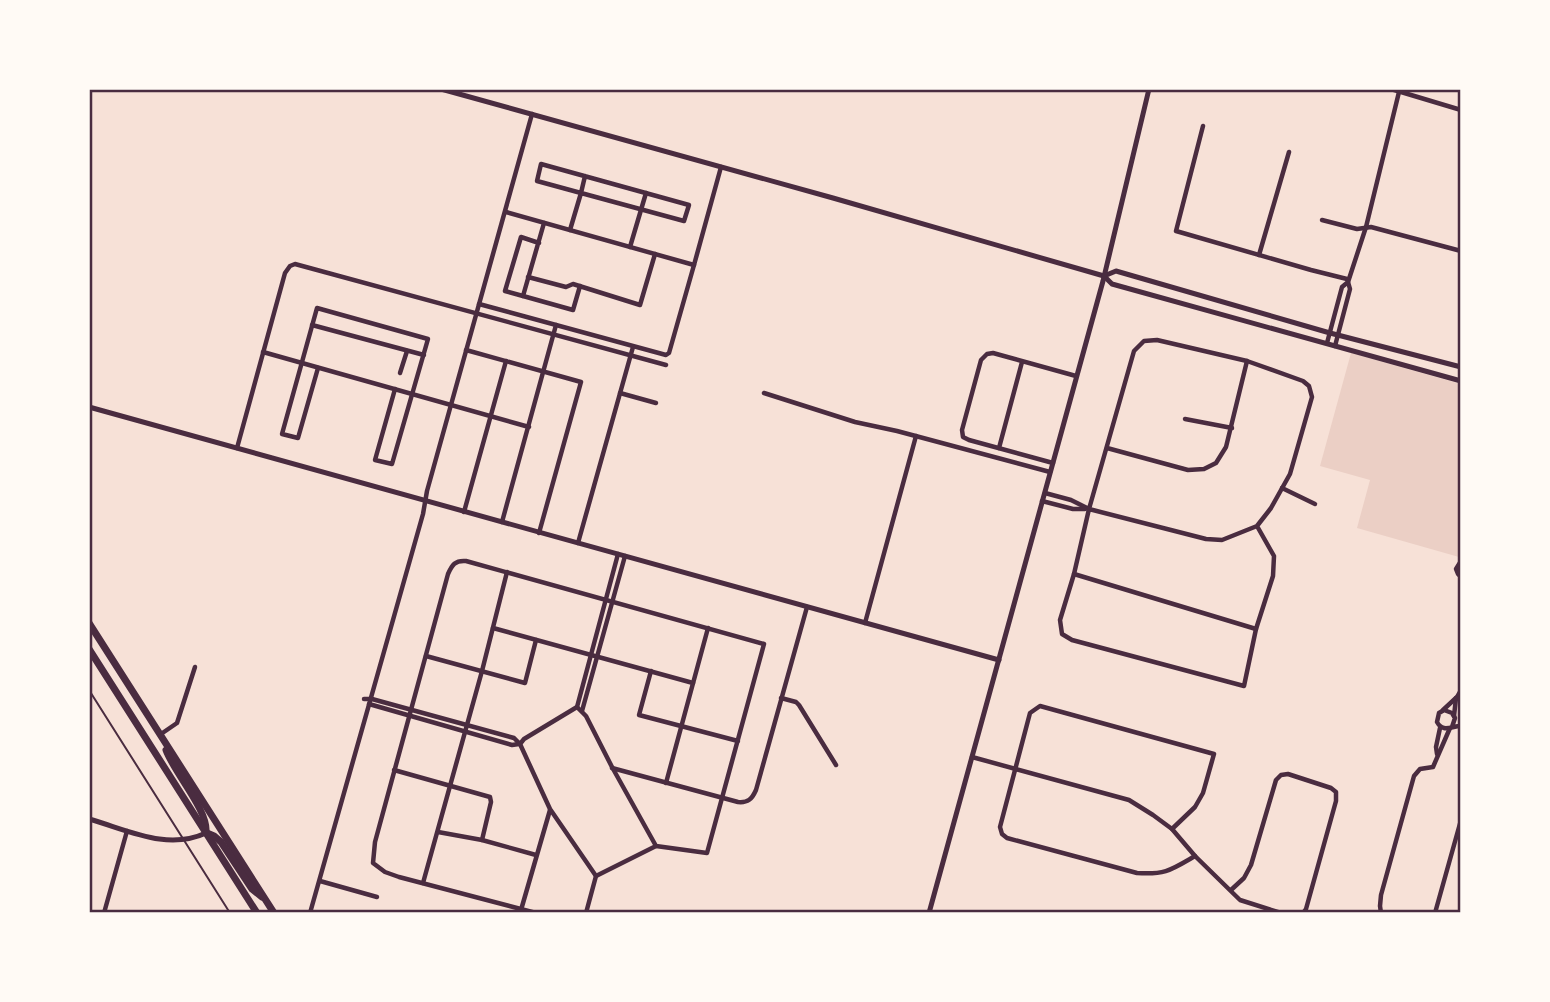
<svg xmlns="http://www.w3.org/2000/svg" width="1550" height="1002" font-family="Raleway,sans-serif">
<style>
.green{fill:#ebcfc5}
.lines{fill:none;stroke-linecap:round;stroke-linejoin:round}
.service{stroke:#4a2c40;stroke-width:2}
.minor{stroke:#4a2c40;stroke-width:4.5}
.tertiary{stroke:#4a2c40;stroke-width:5}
.trunk{stroke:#4a2c40;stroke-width:7}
.neatline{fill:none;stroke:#4a2c40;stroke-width:2.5}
</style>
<rect width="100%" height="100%" fill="#f7e1d7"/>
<path class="green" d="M1351,353L1461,384V557H1459L1357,528L1370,480L1320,466Z"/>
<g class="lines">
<path class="service" d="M89,690L230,913"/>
<g class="minor">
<path d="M1391,89L1461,110"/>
<path d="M1203,126L1176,231L1311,270L1347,279"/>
<path d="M506,212L694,265L721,167"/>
<path d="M1322,220L1357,229L1371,227L1461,251"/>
<path d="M570,230L581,193L537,181L541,164C590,178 640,191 689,205L684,221L581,193L585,176"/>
<path d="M539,243L521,237L505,291L523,296L544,223"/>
<path d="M630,247L646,193"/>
<path d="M1259,255L1289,152"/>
<path d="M528,277L566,287L573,284L640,305L655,254"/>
<path d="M523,296L573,310L580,286"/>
<path d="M479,304L666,355L669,353L694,265"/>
<path d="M312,325L424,355"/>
<path d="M1327,343L1342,287L1348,282L1366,227L1399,92"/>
<path d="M1335,346L1350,289L1348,282"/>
<path d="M466,350L581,382L539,533"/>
<path d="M263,352L529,427"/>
<path d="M318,368L298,438L282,434L317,308L428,339L392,464L375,460L395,389"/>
<path d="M400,373L407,351"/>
<path d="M620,393L656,403"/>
<path d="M764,393L855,422L897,431L1050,472"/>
<path d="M1185,419L1232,428"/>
<path d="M237,448L285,273L290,266L295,264L666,365"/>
<path d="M999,448L1022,362"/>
<path d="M1107,448L1188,470L1204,469L1216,463L1226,447L1247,361"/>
<path d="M1053,463L969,440L963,437L962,430L981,360L987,354L993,353L1076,376"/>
<path d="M1282,488L1315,504"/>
<path d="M1045,493L1071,500L1089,509L1206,539L1222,540L1257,526L1271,508L1290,474L1312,397L1309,386L1303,381L1247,361L1157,340L1144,341L1134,351L1089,509L1074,574L1060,620L1062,634L1072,640L1244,686L1256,629L1273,576L1274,556L1257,526"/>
<path d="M1042,501L1073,509H1085"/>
<path d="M464,512L506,361"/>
<path d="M502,522L556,325"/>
<path d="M578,543L633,347"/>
<path d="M1461,561L1456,569L1458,574L1461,577"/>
<path d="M1074,574L1256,629"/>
<path d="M865,623L916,436"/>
<path d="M493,628L693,683"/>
<path d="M426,656L525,683L536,640"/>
<path d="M651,671L639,715L738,741"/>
<path d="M781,698L796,702L799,705L836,765"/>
<path d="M364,699H372L514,738L520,744L550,809L596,876"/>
<path d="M369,704L512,745L519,744"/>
<path d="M1443,710L1457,697L1461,690"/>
<path d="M582,711L625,556"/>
<path d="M1454,716L1456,698"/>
<path d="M1452,727L1455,718L1452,713L1444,710L1439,713L1437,722C1443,733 1451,726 1461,726"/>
<path d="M161,734L177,723L195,667"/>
<path d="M520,744L524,739L577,707L618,554"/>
<path d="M1437,754L1436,747L1440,728"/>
<path d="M972,757L1129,800L1153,815L1172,829L1195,856L1240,900L1281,913"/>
<path d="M612,768L738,802C748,803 752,799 756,790L807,607"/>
<path d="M394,770L490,797L491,802L482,840"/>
<path d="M666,783L708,628"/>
<path d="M1172,829L1195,807L1203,793L1214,754L1040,706L1030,713L1000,827L1002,834L1007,838L1137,873C1165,875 1171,870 1195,856"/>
<path d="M438,832L482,840L536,855"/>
<path d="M320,881L377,897"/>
<path d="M423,883L482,671L507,572"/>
<path d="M1231,890L1244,878L1251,865L1276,780L1281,775L1288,774L1331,788L1336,792V801L1306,909L1303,913"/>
<path d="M521,910L550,810"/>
<path d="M104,913L127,831"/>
<path d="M310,913L423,514L427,491L532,114"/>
<path d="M536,913L399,877L385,872L373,863L375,842L448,574C452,565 455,560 466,561L764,644L707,853L656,846L612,767L586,716L577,707"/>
<path d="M586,913L596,876L656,846"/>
<path d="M1381,913L1380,906L1381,895L1414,776L1420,769L1433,767L1450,728"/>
<path d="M1435,913L1461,820"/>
</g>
<g class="tertiary">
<path d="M441,89L833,198L1104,276L1112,284L1461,381"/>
<path d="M1104,276L1116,271L1330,333L1461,367"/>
<path d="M89,407L999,660"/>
<path d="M89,819C128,830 167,851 206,833"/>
<path d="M929,913L1103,281L1149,89"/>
</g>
<g class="trunk">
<path d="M89,623L274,913"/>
<path d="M89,649L257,913"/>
<path d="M166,750C175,774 208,810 206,832"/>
<path d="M207,833L214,836L221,842L252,889L262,897"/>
</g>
</g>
<rect width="1550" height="1002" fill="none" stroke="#fffaf5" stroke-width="182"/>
<rect x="91" y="91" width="1368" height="820" class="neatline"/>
</svg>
